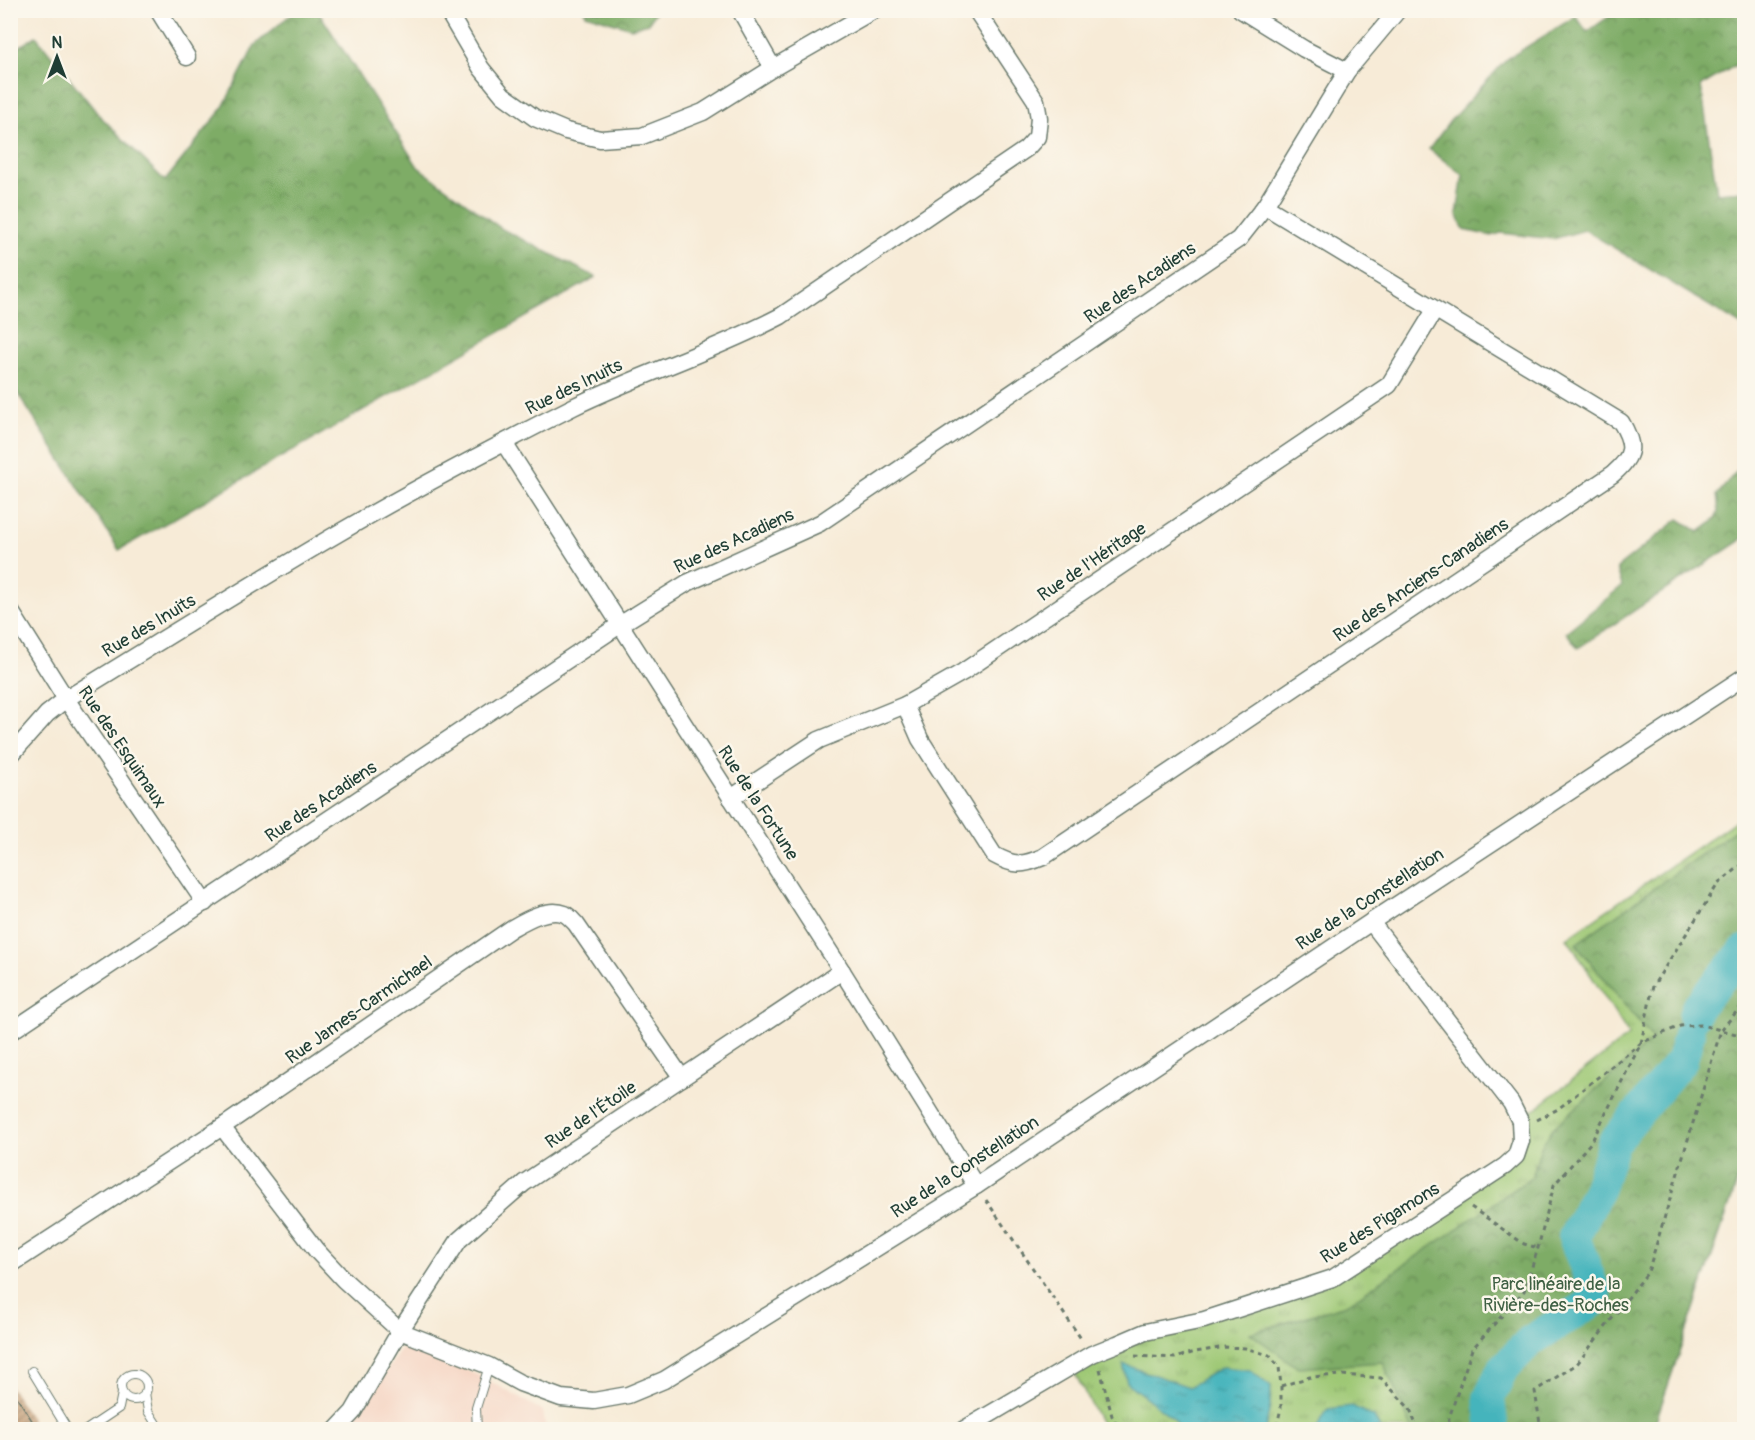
<svg xmlns="http://www.w3.org/2000/svg" width="1755" height="1440" font-family="Pangolin,sans-serif">
<style>
.built{fill:#f5d3c1}
.grass{fill:url(#grass-tufts);stroke:#5e8254;stroke-width:1.5}
.forest{fill:url(#forest-crowns);stroke:#4e744d;stroke-width:1.5}
.water{fill:url(#water-ripples);stroke:#327878;stroke-width:1.5}
.lines{fill:none;stroke-linecap:round;stroke-linejoin:round}
.river{stroke:#44b4bc;stroke-width:32}
.building{fill:url(#building-hatch)}
.lane-casing{stroke:#6b7a6d;stroke-width:10}
.street-casing{stroke:#6b7a6d;stroke-width:19}
.path{stroke:#6b7a6d;stroke-width:3;stroke-dasharray:4.5 4.5;stroke-linecap:butt}
.lane{stroke:#fff;stroke-width:8}
.street{stroke:#fff;stroke-width:16}
.labels{text-anchor:middle;dominant-baseline:central;stroke-width:5;stroke-linejoin:round;paint-order:stroke}
.street-label{font-size:18px;fill:#1f3d34;stroke:#fbf7ec}
.park-label{font-size:18px;fill:#3f6044;stroke:#fbf7ec}
</style>
<defs>
<pattern id="grass-tufts" width="24" height="20" patternUnits="userSpaceOnUse" patternTransform="scale(1.5)"><rect width="24" height="20" fill="#9ec875"/><path d="M3 7l-1-3M5 7V3M7 7l1-3M15 17l-1-3M17 17v-4M19 17l1-3" fill="none" stroke="#80a461"/></pattern>
<pattern id="forest-crowns" width="20" height="18" patternUnits="userSpaceOnUse" patternTransform="scale(1.5)"><rect width="20" height="18" fill="#7eac66"/><path d="M2 6a3 3 0 1 1 6 0M12 15a3 3 0 1 1 6 0" fill="none" stroke="#678d55"/></pattern>
<pattern id="water-ripples" width="26" height="14" patternUnits="userSpaceOnUse" patternTransform="scale(1.5)"><rect width="26" height="14" fill="#44b4bc"/><path d="M2 4q2-2 4 0t4 0M15 11q2-2 4 0t4 0" fill="none" stroke="#38949a"/></pattern>
<pattern id="building-hatch" width="6" height="6" patternUnits="userSpaceOnUse" patternTransform="scale(1.5)"><rect width="6" height="6" fill="#ccab88"/><path d="M-1 1l2-2M0 6l6-6M5 7l2-2" fill="none" stroke="#a58c70"/></pattern>
</defs>
<rect width="100%" height="100%" fill="#fbf7ec"/>
<filter id="ink" filterUnits="userSpaceOnUse"><feTurbulence type="fractalNoise" baseFrequency=".0167" numOctaves="2"/><feDisplacementMap in="SourceGraphic" scale="12" xChannelSelector="R" yChannelSelector="G"/><feConvolveMatrix kernelMatrix="1 2 1 2 8 2 1 2 1" color-interpolation-filters="sRGB"/></filter>
<filter id="wash" filterUnits="userSpaceOnUse"><feTurbulence type="fractalNoise" baseFrequency=".008" numOctaves="4" result="noise"/><feDisplacementMap in="SourceGraphic" scale="24" xChannelSelector="R" yChannelSelector="G"/><feGaussianBlur stdDeviation="1.35" result="paint"/><feColorMatrix in="noise" values="0 0 0 0 0 0 0 0 0 0 0 0 0 0 0 0 0 1.4 0 .05"/><feComposite in="paint" operator="in"/></filter>
<g filter="url(#wash)">
<rect width="100%" height="100%" fill="#f7ebd7"/>
<path class="built" d="M405,1344L484,1378L543,1411L546,1429L341,1430L349,1423Z"/>
<path class="grass" d="M1744,815V1163L1653,1429H1104L1071,1366L1092,1354L1333,1278L1505,1166L1520,1121L1629,1035L1567,938Z"/>
<g class="forest">
<path d="M296,10L318,11L418,167L502,229L596,277L119,550L11,383V52L36,36L98,114L165,181L222,109L255,45Z"/>
<path d="M1660,10L1744,11V60L1701,86L1717,193L1744,191V327L1585,230L1553,239L1501,233L1492,236L1464,230L1457,214L1463,175L1429,149L1450,121L1507,59L1576,16L1587,32L1614,13L1623,11L1654,10L1658,14Z"/>
<path d="M584,11H656L648,23L631,28L586,14Z"/>
<path d="M1737,471L1744,472V538L1578,648L1566,632L1622,586L1617,568L1679,519L1699,532C1716,521 1721,517 1717,495Z"/>
<path d="M1744,824V1161L1653,1429H1412L1383,1362L1298,1368L1250,1333L1346,1305L1532,1177L1541,1147L1553,1128L1653,1039L1576,944Z"/>
</g>
<g class="water">
<path d="M1123,1364L1189,1387L1222,1367L1250,1370L1271,1387L1270,1407L1265,1429H1181L1173,1418L1127,1383Z"/>
<path d="M1352,1406L1374,1417L1380,1429H1316L1328,1409Z"/>
</g>
<g class="lines">
<g class="river">
<path d="M1694,1016L1697,1007L1744,951"/>
<path d="M1493,1430L1489,1398L1502,1370L1530,1341L1593,1302L1596,1295L1574,1237L1599,1188L1613,1143L1682,1060L1689,1034"/>
</g>
</g>
<g id="blocks">
<path class="building" d="M10,1386L38,1430H10Z"/>
</g>
</g>
<g filter="url(#ink)">
<use href="#blocks" fill-opacity="0" stroke="#6b7a6d" stroke-width="1.5"/>
<g class="lines">
<defs>
<g id="lane">
<path d="M32,1371L68,1430"/>
<circle cx="134" cy="1387" r="13"/>
<path d="M145,1393L148,1411L160,1430"/>
<path d="M86,1430L119,1408L122,1393"/>
<path d="M477,1430L476,1408L489,1366"/>
</g>
<g id="street">
<path d="M158,10L187,57"/>
<path d="M447,10L481,68L503,95L535,118L566,131L600,139L642,136L703,112L773,68L874,10"/>
<path d="M740,10L773,68"/>
<path d="M1241,10L1304,49L1347,71"/>
<path d="M504,443L842,971L976,1186"/>
<path d="M10,610L66,699L205,903"/>
<path d="M905,705L920,739L994,855C1014,866 1022,866 1043,857L1613,474C1634,456 1635,445 1621,422L1265,206"/>
<path d="M10,756L47,714L66,699C156,644 246,587 337,534C414,489 494,447 573,407C641,374 714,351 781,316L1026,149L1037,137L1039,118L1036,101L976,10"/>
<path d="M731,798L819,740L905,705L963,672L1389,385L1435,310"/>
<path d="M10,1032L621,624L687,583L820,523L1239,239L1265,206L1347,71L1398,10"/>
<path d="M222,1127L316,1250L344,1280L400,1331L489,1366L520,1383L561,1398L594,1401L628,1395L664,1380L976,1186L1371,922L1744,677"/>
<path d="M10,1265L222,1127L512,928C526,920 548,907 565,914C569,916 573,921 576,924L682,1078"/>
<path d="M336,1430L353,1412L400,1331L459,1240L524,1183L842,971"/>
<path d="M963,1430L1092,1354L1117,1344L1145,1332L1204,1320L1333,1278L1505,1166L1516,1156L1521,1141L1520,1121L1511,1103L1371,922"/>
</g>
</defs>
<use href="#lane" class="lane-casing"/>
<use href="#street" class="street-casing"/>
<g class="path">
<path d="M1537,1120L1558,1109L1641,1043L1680,1026L1701,1025L1744,1036"/>
<path d="M986,1200L1082,1340"/>
<path d="M1471,1207L1524,1244L1538,1248"/>
<path d="M1135,1356L1175,1358L1195,1352L1225,1347L1245,1348L1269,1355L1279,1367L1281,1386V1408L1276,1430"/>
<path d="M1100,1369L1112,1416L1120,1430"/>
<path d="M1281,1386L1310,1377L1342,1375L1381,1378L1410,1409L1418,1430"/>
<path d="M1445,1430L1472,1349L1524,1291L1538,1248L1554,1185L1592,1141L1641,1043L1653,986L1718,884L1744,863"/>
<path d="M1541,1430L1535,1391L1577,1364L1648,1272L1721,1030L1744,1003"/>
</g>
<use href="#lane" class="lane"/>
<use href="#street" class="street"/>
</g>
</g>
<g class="labels">
<g class="street-label">
<text transform="translate(1140 283) rotate(-34)">Rue des Acadiens</text>
<text transform="translate(574 387) rotate(-26)">Rue des Inuits</text>
<text transform="translate(734 541) rotate(-25)">Rue des Acadiens</text>
<text transform="translate(1092 562) rotate(-34)">Rue de l'Héritage</text>
<text transform="translate(1421 580) rotate(-34)">Rue des Anciens-Canadiens</text>
<text transform="translate(149 626) rotate(-31)">Rue des Inuits</text>
<text transform="translate(122 747) rotate(56)">Rue des Esquimaux</text>
<text transform="translate(321 802) rotate(-34)">Rue des Acadiens</text>
<text transform="translate(758 803) rotate(57)">Rue de la Fortune</text>
<text transform="translate(1370 899) rotate(-33)">Rue de la Constellation</text>
<text transform="translate(359 1010) rotate(-35)">Rue James-Carmichael</text>
<text transform="translate(591 1115) rotate(-34)">Rue de l'Étoile</text>
<text transform="translate(965 1167) rotate(-33)">Rue de la Constellation</text>
<text transform="translate(1380 1223) rotate(-32)">Rue des Pigamons</text>
</g>
<g class="park-label">
<text x="1556" y="1284">Parc linéaire de la<tspan x="1556" dy="21">Rivière-des-Roches</tspan></text>
</g>
</g>
<rect width="1755" height="1440" fill="none" stroke="#fbf7ec" stroke-width="36"/>
<g transform="translate(57 57)" stroke="#fbf7ec" stroke-width="4.5" paint-order="stroke">
<path d="M0-4.5L10 22L0 15L-10 22Z" fill="#1f3d34"/>
<text y="-9" font-size="16" font-weight="bold" text-anchor="middle" fill="#1f3d34">N</text>
</g>
</svg>
